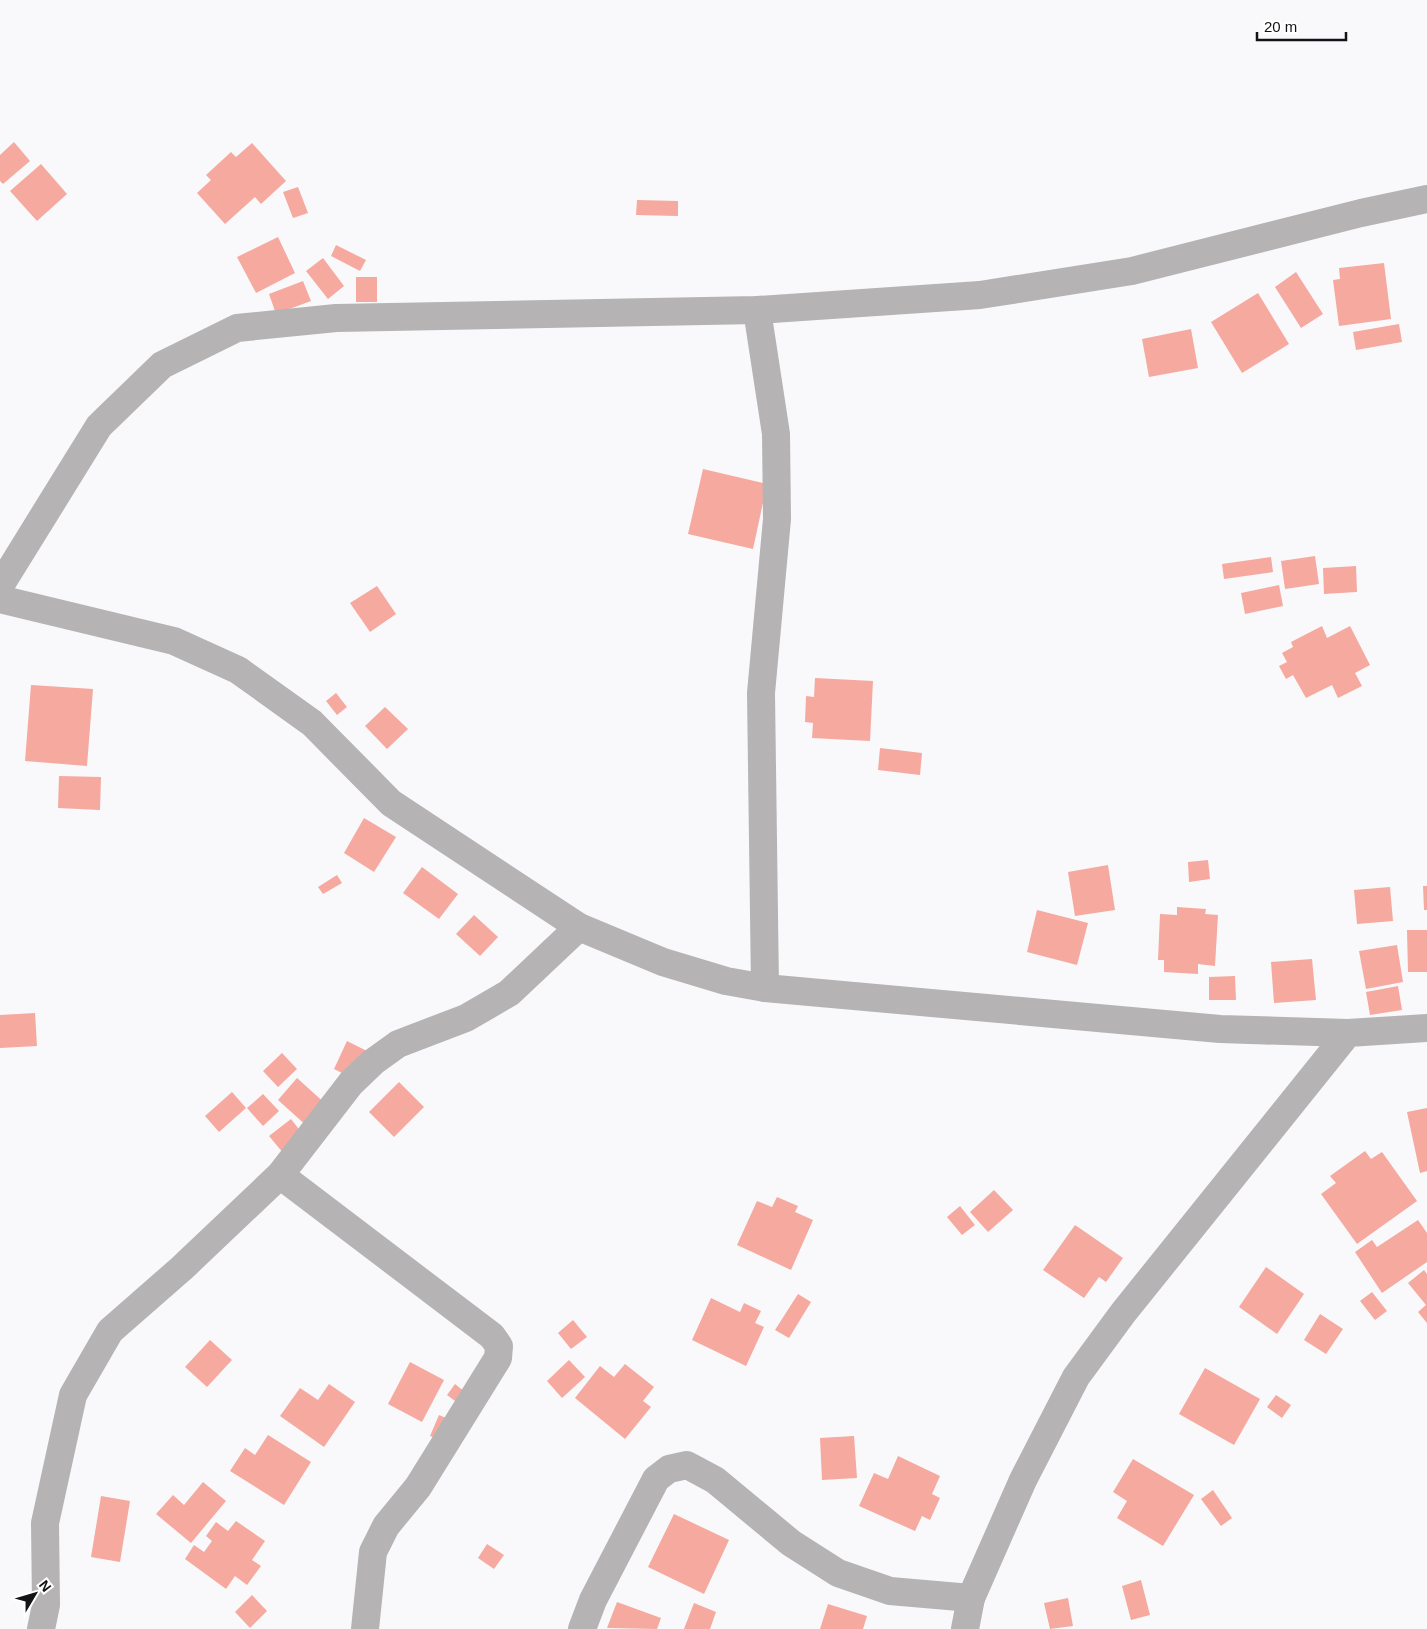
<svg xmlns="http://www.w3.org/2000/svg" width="1427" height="1629" font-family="Arial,sans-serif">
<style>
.building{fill:#f5a99f}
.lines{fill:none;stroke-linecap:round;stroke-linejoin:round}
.minor{stroke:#b5b3b3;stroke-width:28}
</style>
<rect width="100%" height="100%" fill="#f9f9fc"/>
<g class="building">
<path d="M14,142L30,161L3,184L0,181V155Z"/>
<path d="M252,143L286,181L261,204L255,197L225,224L197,193L211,180L206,175L231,152L236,157Z"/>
<path d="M41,164L67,194L37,221L10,191Z"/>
<path d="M298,187L308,213L293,218L283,192Z"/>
<path d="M637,200L678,201V216L636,215Z"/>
<path d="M278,237L295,273L256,293L237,257Z"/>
<path d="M336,245L366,260L360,271L331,256Z"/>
<path d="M323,258L344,286L328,299L306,271Z"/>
<path d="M1384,263L1391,319L1339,326L1333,280L1340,279L1339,268Z"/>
<path d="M1296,272L1323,314L1301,328L1275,287Z"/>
<rect x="356" y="277" width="21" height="25"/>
<path d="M303,281L311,301L276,314L269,294Z"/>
<path d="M1258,293L1289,344L1242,373L1211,322Z"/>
<path d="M1399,324L1402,342L1356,350L1353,332Z"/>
<path d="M1191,329L1198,368L1149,377L1142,339Z"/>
<path d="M703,469L767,484L753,549L688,534Z"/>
<path d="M1315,556L1319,584L1285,589L1281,561Z"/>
<path d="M1271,557L1273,572L1224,579L1222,564Z"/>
<path d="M1356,566L1357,592L1324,594L1323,568Z"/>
<path d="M1279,585L1283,606L1245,614L1241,593Z"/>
<path d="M377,586L396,614L370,632L350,603Z"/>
<path d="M1322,626L1327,638L1350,626L1370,665L1355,673L1362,686L1338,698L1332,685L1306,698L1293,675L1286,679L1279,666L1287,662L1282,653L1293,647L1291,642Z"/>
<path d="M815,678L873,681L870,741L812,738L813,723L805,722L806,696L814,697Z"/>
<path d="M31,685L93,689L87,766L25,761Z"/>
<path d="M336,693L347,707L337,715L326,701Z"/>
<path d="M385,707L408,729L387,749L365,726Z"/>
<path d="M880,748L922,753L920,775L878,770Z"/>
<path d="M59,776L101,777L100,810L58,808Z"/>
<path d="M364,818L396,837L374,872L344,853Z"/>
<path d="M1208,860L1210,879L1189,882L1188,862Z"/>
<path d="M1108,865L1115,910L1075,916L1068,872Z"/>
<path d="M422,867L458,894L439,919L403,893Z"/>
<path d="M337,875L342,883L323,894L318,887Z"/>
<path d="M1423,886H1427V910H1424Z"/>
<path d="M1390,887L1393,921L1357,924L1354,890Z"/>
<path d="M1177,907L1206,909L1205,914L1218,915L1215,966L1198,964V974L1164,972V960H1158L1160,914L1177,915Z"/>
<path d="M1037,910L1088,923L1077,965L1027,952Z"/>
<path d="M474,915L498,937L480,956L456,934Z"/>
<path d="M1407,930H1427V972H1408Z"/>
<path d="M1397,945L1403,982L1366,989L1359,951Z"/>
<path d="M1312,959L1316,1000L1274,1003L1271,962Z"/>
<path d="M1235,976L1236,1000H1209V977Z"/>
<path d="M1398,986L1402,1010L1370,1015L1366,992Z"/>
<path d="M35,1013L37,1046L0,1048V1015Z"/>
<path d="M347,1041L367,1051L354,1079L334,1069Z"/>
<path d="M282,1053L297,1069L278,1087L263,1071Z"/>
<path d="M297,1078L328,1106L308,1127L278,1100Z"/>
<path d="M399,1082L424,1107L394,1137L369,1112Z"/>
<path d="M232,1092L246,1108L219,1132L205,1116Z"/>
<path d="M263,1094L279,1111L263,1126L247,1108Z"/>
<path d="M1427,1108V1171L1420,1173L1407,1112Z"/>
<path d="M291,1119L305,1137L284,1154L269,1136Z"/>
<path d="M1365,1151L1371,1159L1382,1152L1417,1201L1357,1244L1321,1194L1336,1183L1330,1176Z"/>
<path d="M994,1190L1013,1210L988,1232L970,1212Z"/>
<path d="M777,1197L798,1206L795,1212L813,1220L791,1270L737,1245L757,1201L772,1207Z"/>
<path d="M960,1206L975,1225L962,1235L947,1217Z"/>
<path d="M1418,1220L1427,1233V1262L1382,1293L1355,1252L1372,1240L1377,1247Z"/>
<path d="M1075,1225L1123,1258L1106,1282L1099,1277L1084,1298L1043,1270Z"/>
<path d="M1266,1267L1304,1294L1277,1334L1239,1307Z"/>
<path d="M1424,1270L1427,1274V1323L1418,1312L1426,1305L1408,1283Z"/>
<path d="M1372,1292L1387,1311L1375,1320L1360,1301Z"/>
<path d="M798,1294L811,1302L789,1338L775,1330Z"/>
<path d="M711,1298L740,1312L744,1303L761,1311L755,1323L764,1327L746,1366L692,1340Z"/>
<path d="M1320,1314L1343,1329L1326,1354L1304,1340Z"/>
<path d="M573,1320L587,1337L571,1349L558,1333Z"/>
<path d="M210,1340L232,1360L207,1387L185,1367Z"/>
<path d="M569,1360L585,1377L562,1398L547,1381Z"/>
<path d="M410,1362L444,1380L422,1422L388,1404Z"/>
<path d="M625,1364L654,1387L643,1401L651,1407L625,1439L575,1398L600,1366L614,1377Z"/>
<path d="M1205,1368L1260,1399L1234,1445L1179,1414Z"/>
<path d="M329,1384L355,1402L324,1447L280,1416L300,1388L318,1400Z"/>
<path d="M455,1384L470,1396L462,1406L447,1395Z"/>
<path d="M1276,1395L1291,1405L1282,1418L1267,1407Z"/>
<path d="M439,1415L451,1420L442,1440L430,1436Z"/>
<path d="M268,1435L311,1462L284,1505L230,1471L245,1448L255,1455Z"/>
<path d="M854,1436L857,1478L822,1480L820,1438Z"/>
<path d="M898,1456L940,1476L932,1494L940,1498L930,1520L922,1516L915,1531L859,1506L874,1473L888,1479Z"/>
<path d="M1133,1459L1194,1495L1163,1546L1117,1518L1127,1501L1113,1492Z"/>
<path d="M203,1482L226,1501L191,1543L156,1514L173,1495L184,1505Z"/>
<path d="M1213,1490L1232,1518L1221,1526L1201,1499Z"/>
<path d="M101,1496L130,1501L120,1562L91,1557Z"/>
<path d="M674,1514L729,1540L704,1594L648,1567Z"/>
<path d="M236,1521L265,1541L252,1560L261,1566L247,1585L235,1576L226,1589L185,1559L194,1545L204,1552L212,1541L206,1536L216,1522L228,1531Z"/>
<path d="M487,1544L504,1555L494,1569L478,1558Z"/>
<path d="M1141,1580L1150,1615L1131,1620L1122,1586Z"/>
<path d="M252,1595L267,1611L250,1628L235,1612Z"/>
<path d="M1068,1598L1073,1626L1050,1629L1044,1603Z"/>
<path d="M617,1602L661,1618L657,1629L607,1628Z"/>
<path d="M694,1603L716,1612L710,1629H684Z"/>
<path d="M828,1604L867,1616L863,1629H820Z"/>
</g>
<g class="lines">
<g class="minor">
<path d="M757,310L776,434L777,519L761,693L765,988"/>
<path d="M0,586L99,426L162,365L237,328L336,318L757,310L980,295L1132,271L1361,213L1427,199"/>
<path d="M0,599L174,641L238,670L312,723L391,803L579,927L663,962L726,981L765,988L1220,1029L1348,1033"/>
<path d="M280,1175L492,1336L499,1346L498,1358L418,1487L386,1526L373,1552L365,1629"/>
<path d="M41,1629L46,1605L45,1523L73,1395L110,1331L182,1268L280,1175L351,1083L373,1062L398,1044L466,1018L509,993L579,927"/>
<path d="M582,1629L593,1600L656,1479L669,1469L687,1465L715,1480L791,1543L838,1573L890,1591L971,1598"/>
<path d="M965,1629L971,1598L1023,1480L1076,1377L1123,1313L1348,1033L1427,1028"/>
</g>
</g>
<g transform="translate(35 1594) rotate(52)" stroke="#ffffff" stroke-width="4" paint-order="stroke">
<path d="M0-4L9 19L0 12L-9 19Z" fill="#121314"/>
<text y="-8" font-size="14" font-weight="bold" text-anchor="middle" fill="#121314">N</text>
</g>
<path d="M1257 32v8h89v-8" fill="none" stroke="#121314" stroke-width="2.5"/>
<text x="1264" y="32" font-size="15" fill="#121314" stroke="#ffffff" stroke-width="4" paint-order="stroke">20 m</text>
</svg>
